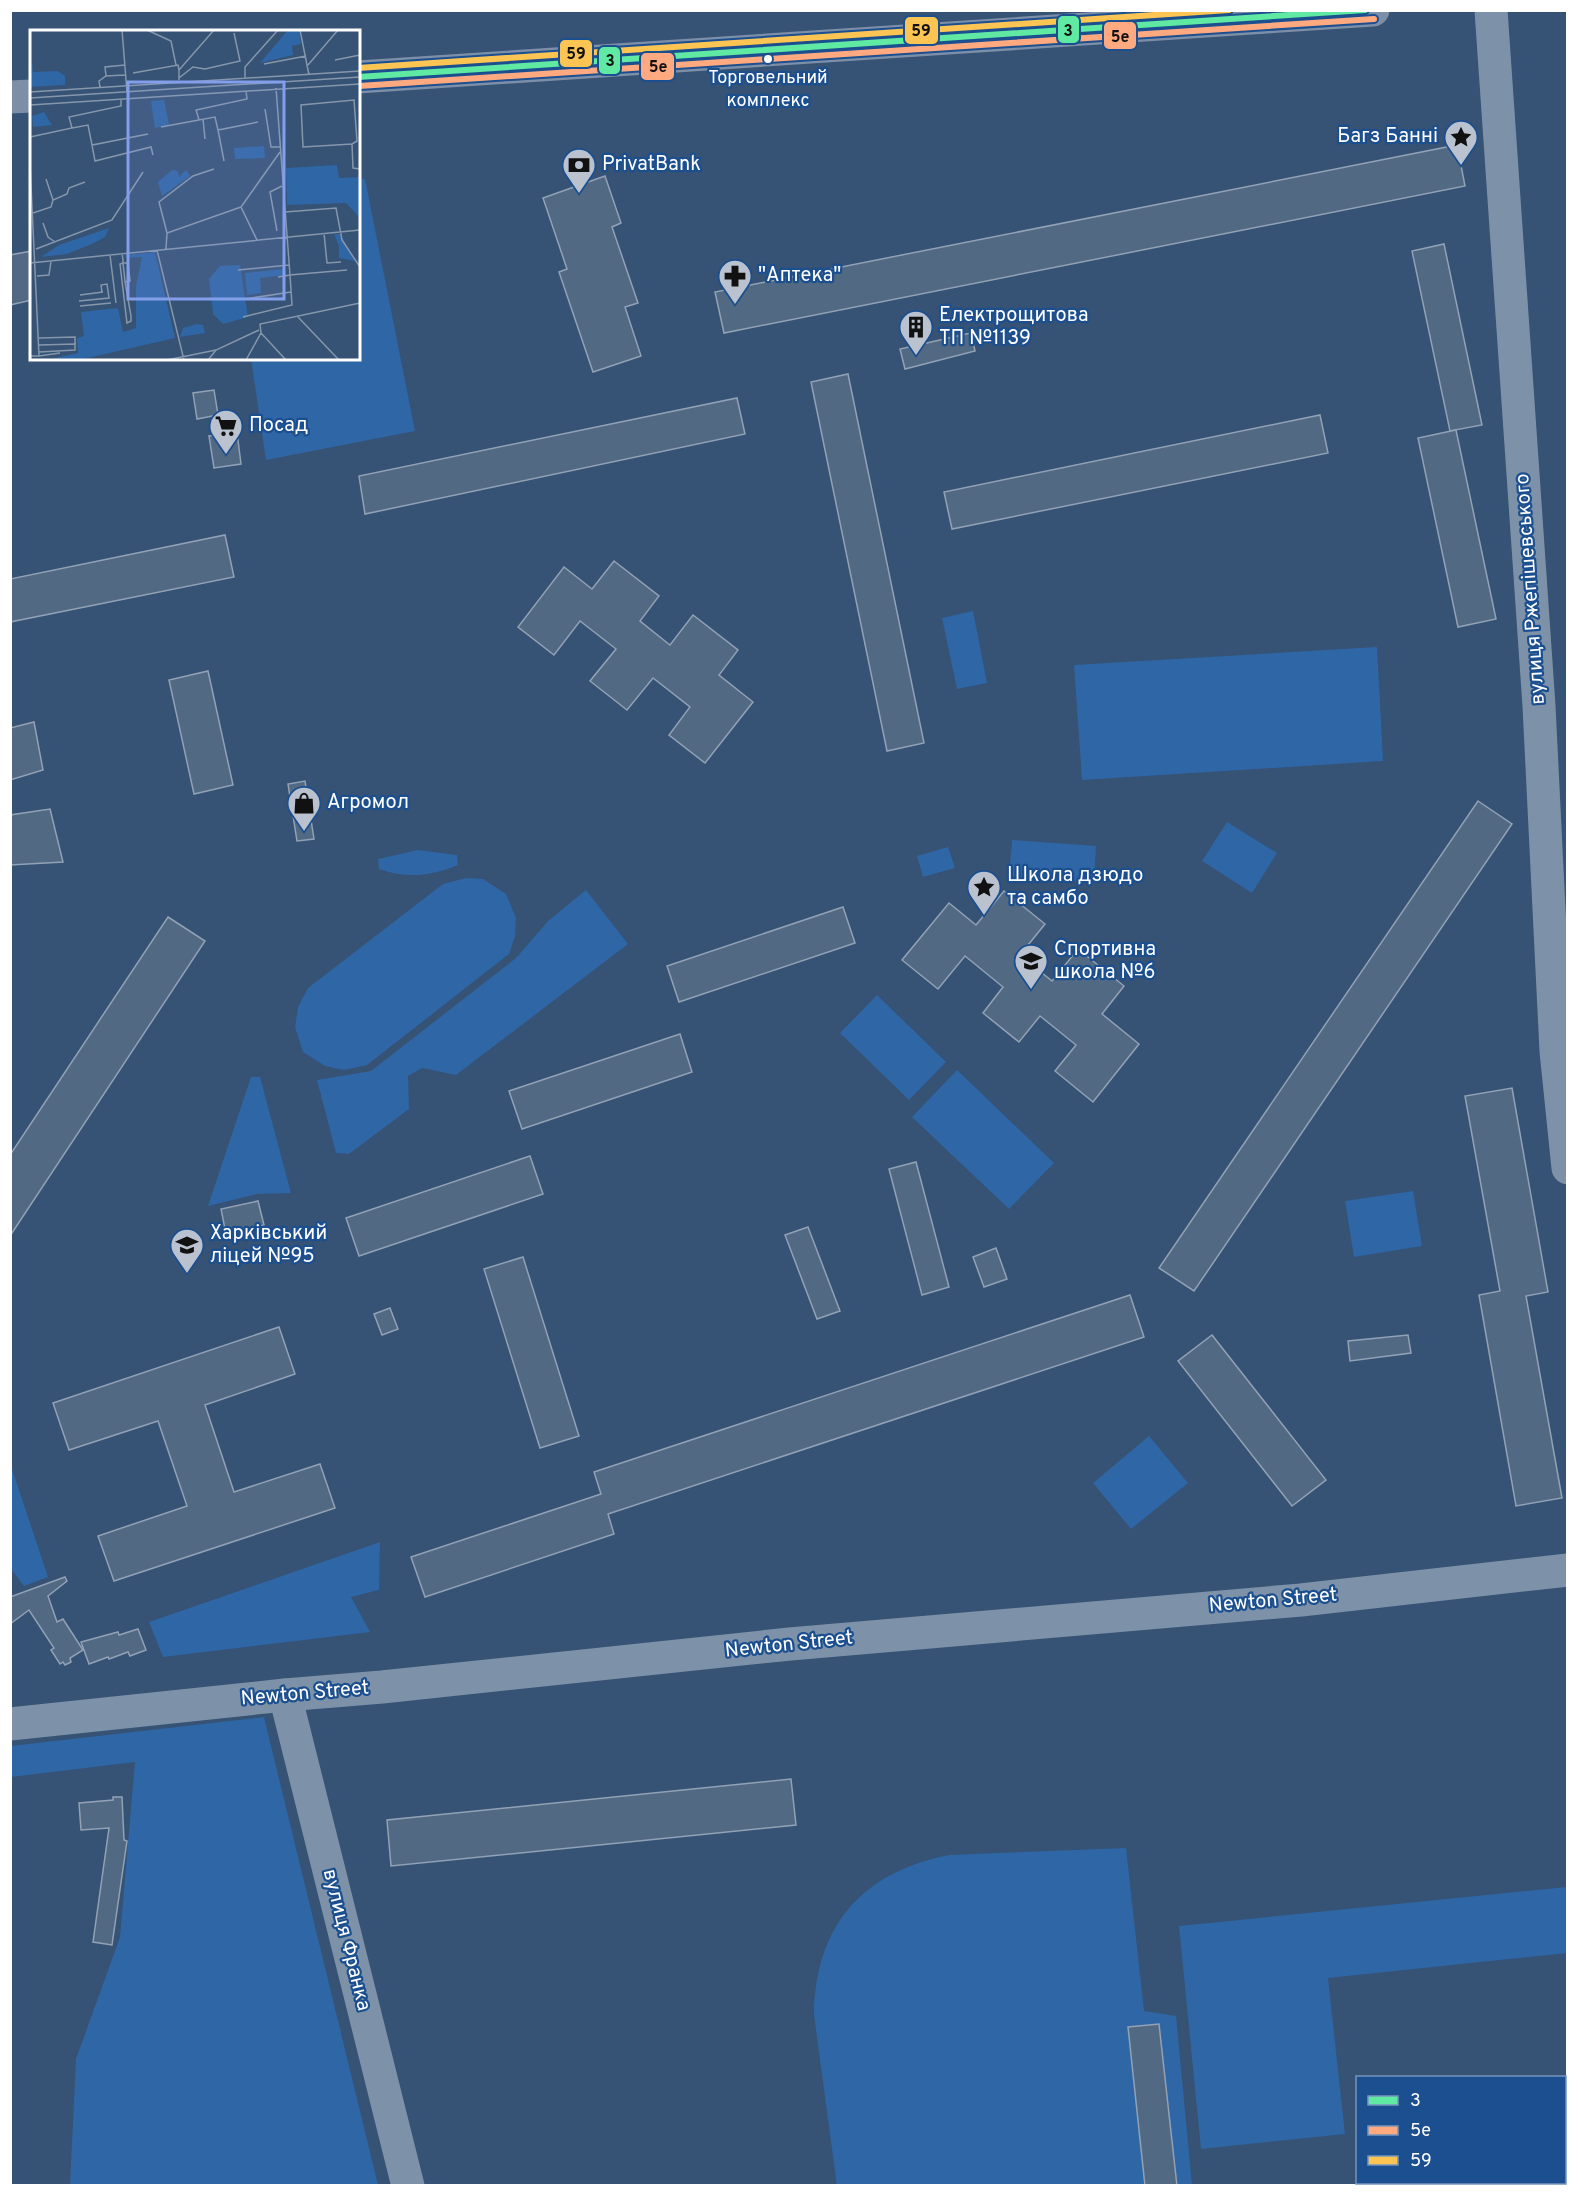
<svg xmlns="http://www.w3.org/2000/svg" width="1578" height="2196" font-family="Overpass,sans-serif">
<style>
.green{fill:#2f66a5}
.building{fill:#526984;stroke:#92a2b6;stroke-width:1.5}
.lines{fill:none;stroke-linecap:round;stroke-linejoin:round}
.minor{stroke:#7d92a8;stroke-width:33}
.major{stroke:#7d8ea7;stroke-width:33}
.bus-1-casing{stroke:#1b4f8f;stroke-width:10}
.bus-2-casing{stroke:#1b4f8f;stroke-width:10}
.bus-3-casing{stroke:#1b4f8f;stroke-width:10}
.bus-1{stroke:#60e9a3;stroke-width:6}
.bus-2{stroke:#ffa980;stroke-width:6}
.bus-3{stroke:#fcc553;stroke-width:6}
.bus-dot{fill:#fff;stroke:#1b4f8f;stroke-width:2}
.labels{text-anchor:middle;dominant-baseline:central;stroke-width:4.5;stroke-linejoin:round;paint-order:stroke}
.bus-label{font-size:18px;fill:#fff;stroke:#1b4f8f}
.poi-label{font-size:20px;fill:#fff;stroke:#1b4f8f;text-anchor:start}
.street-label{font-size:20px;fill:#fff;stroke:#1b4f8f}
.inset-road{fill:none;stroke:#8697ac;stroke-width:1.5}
.view{fill:#839eea;fill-opacity:0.15;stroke:#839eea;stroke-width:3}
.inset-edge{fill:none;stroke:#fff;stroke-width:3}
.line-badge{stroke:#1b4f8f;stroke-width:2}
.pale-badge-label{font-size:16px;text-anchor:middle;font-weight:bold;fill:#111}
</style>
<rect width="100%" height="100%" fill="#365274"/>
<g class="green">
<path d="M359,179H365L415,431L266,460L251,359L358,358Z"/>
<path d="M973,611L987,683L957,689L942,618Z"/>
<path d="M1377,647L1383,761L1082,780L1074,665Z"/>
<path d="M1227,822L1277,853L1252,893L1202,861Z"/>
<path d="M1012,840L1096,846L1094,882L1009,876Z"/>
<path d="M948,847L955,868L923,877L917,856Z"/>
<path d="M418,850L457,855L458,865C432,876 406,879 379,869L378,859Z"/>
<path d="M466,878L483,879L506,894L516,918L515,936L509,954L367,1065L344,1070L325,1066L303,1052L295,1027L298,1007L308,988L443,884Z"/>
<path d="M586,890L628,944L456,1075L422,1068L408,1076L409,1109L349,1154L336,1153L317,1080L371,1071L516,958L548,921Z"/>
<path d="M877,995L946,1062L909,1100L840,1033Z"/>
<path d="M957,1070L1054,1163L1009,1209L912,1117Z"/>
<path d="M251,1077H260L291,1193L257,1194L208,1206Z"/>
<path d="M1413,1191L1422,1246L1354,1257L1345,1201Z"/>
<path d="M1149,1436L1188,1483L1131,1529L1093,1483Z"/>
<path d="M11,1466L48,1577L24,1586L11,1569Z"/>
<path d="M380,1542L379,1590L351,1597L370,1632L163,1657L149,1622Z"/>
<path d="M264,1717L378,2185H70L76,2059L120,1937L135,1762L11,1777V1746Z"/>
<path d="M1126,1848L1144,2011L1176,2016L1192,2185L837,2186L814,2015C815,1926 862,1872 949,1855Z"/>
<path d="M1567,1887V1953L1328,1978L1345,2134L1201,2149L1179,1926Z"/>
<path d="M1472,2183L1538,2182V2185H1446Z"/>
</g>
<g class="building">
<path d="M1457,145L1465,186L724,333L715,292Z"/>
<path d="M605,176L621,223L612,227L638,303L625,307L641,356L593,372L559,272L567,269L543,198Z"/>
<path d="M1444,244L1482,425L1450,431L1412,251Z"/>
<path d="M32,251V300L10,305V255Z"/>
<path d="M971,333L975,351L905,369L900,349Z"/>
<path d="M848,374L924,743L887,751L811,382Z"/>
<path d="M214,390L218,415L197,419L193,393Z"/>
<path d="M737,398L745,434L365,514L359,476Z"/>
<path d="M1320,415L1328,453L952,529L944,492Z"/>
<path d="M1456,430L1496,619L1458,627L1418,438Z"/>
<path d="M237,432L241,464L214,468L209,436Z"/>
<path d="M225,535L234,577L10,622V579Z"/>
<path d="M614,561L659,596L640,621L670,645L693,615L738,650L719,675L753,702L705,763L669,735L690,707L653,678L627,710L590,681L616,649L580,621L554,655L518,627L564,567L592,589Z"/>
<path d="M208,671L233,785L194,794L169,680Z"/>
<path d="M34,722L43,770L10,780V728Z"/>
<path d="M305,781L314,839L297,841L288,784Z"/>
<path d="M1478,801L1512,824L1194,1291L1159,1268Z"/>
<path d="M50,809L63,862L10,865V815Z"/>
<path d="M1004,891L1045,924L1020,955L1052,981L1078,949L1124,986L1102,1014L1139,1044L1093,1102L1055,1071L1076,1045L1040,1016L1019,1042L983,1013L1003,987L965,956L938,989L902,960L949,903L976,925Z"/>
<path d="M843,907L855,943L679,1002L667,966Z"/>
<path d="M168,917L205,941L10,1236V1155Z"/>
<path d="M680,1034L692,1072L522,1129L509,1091Z"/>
<path d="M1512,1088L1548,1292L1526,1296L1562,1498L1516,1506L1479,1295L1500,1291L1465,1096Z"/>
<path d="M530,1156L543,1194L359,1256L346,1218Z"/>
<path d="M916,1162L949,1287L922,1295L889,1169Z"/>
<path d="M258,1201L264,1225L226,1234L221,1209Z"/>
<path d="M808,1227L840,1311L817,1319L785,1235Z"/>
<path d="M996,1248L1007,1279L984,1287L973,1257Z"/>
<path d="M523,1257L579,1436L540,1448L484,1269Z"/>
<path d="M1130,1295L1144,1337L608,1514L614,1534L425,1597L411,1557L601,1494L594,1472Z"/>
<path d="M390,1308L398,1329L382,1335L374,1314Z"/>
<path d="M279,1327L295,1374L205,1405L234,1492L320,1464L335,1508L114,1581L98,1536L187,1506L158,1421L69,1450L53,1403Z"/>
<path d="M1212,1335L1326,1480L1292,1506L1178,1361Z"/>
<path d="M1408,1335L1411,1353L1350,1361L1348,1341Z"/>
<path d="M65,1577L67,1581L48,1596L57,1622L63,1619L83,1650L70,1658L71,1662L65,1665L63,1662L60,1664L51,1650L54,1648L29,1610L10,1624V1597Z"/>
<path d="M138,1629L146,1650L130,1656L128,1652L109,1659L108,1657L89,1664L81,1642L118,1632L119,1635Z"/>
<path d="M791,1779L796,1825L391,1866L387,1820Z"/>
<path d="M113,1797H122L124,1840L127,1841L112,1945L93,1942L109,1828L81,1830L79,1803L113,1800Z"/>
<path d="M1159,2024L1177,2186H1145L1128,2027Z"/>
</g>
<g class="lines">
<g class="minor">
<path d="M1491,10L1539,706L1556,1051L1568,1168"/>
<path d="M285,1695L408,2186"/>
<path d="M10,1724L285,1695L382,1687L790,1644L1301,1600L1568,1570"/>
</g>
<g class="major">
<path d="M358,77L1373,10"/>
<path d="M10,97L32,96"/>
</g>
<defs>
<path id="bus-1" d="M358,77L1365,10"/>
<path id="bus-2" d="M359,86L1374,19"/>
<path id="bus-3" d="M358,68L1229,10"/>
</defs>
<use href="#bus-1" class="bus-1-casing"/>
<use href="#bus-2" class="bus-2-casing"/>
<use href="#bus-3" class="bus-3-casing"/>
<use href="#bus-1" class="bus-1"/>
<use href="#bus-2" class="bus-2"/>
<use href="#bus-3" class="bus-3"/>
</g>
<defs>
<symbol id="sight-pin" viewBox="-11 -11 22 30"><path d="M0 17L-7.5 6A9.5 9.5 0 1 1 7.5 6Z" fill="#b9c2ce" stroke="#1b4f8f"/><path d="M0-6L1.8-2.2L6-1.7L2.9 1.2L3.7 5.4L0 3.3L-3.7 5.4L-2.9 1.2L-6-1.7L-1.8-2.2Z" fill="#111"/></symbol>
<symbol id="bank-pin" viewBox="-11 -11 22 30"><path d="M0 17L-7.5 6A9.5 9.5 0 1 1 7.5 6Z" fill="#b9c2ce" stroke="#1b4f8f"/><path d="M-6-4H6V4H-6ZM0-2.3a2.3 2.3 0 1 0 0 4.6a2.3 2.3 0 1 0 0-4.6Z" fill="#111"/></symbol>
<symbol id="pharmacy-pin" viewBox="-11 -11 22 30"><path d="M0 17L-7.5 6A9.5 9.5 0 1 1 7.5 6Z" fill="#b9c2ce" stroke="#1b4f8f"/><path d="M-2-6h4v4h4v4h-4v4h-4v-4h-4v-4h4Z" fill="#111"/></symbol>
<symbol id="building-pin" viewBox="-11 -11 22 30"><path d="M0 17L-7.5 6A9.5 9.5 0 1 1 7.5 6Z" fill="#b9c2ce" stroke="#1b4f8f"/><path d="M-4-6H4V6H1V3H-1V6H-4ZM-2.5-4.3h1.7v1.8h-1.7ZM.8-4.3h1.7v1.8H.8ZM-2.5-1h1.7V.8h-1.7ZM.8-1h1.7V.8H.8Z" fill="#111"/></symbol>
<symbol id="supermarket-pin" viewBox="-11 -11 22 30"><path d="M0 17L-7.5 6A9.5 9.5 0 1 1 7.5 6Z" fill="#b9c2ce" stroke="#1b4f8f"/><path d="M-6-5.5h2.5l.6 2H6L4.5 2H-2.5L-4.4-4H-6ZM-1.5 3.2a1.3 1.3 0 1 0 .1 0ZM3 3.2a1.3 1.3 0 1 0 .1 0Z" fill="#111"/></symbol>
<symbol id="shop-pin" viewBox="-11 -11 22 30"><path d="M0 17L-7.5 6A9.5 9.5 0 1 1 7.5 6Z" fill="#b9c2ce" stroke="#1b4f8f"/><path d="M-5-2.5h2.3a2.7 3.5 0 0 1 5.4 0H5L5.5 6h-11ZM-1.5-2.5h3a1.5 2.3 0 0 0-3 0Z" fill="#111"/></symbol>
<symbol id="school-pin" viewBox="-11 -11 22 30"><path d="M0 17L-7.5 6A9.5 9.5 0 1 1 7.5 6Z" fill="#b9c2ce" stroke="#1b4f8f"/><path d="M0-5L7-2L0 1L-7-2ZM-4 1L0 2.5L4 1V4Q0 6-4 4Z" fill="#111"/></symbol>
</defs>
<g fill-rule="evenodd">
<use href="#sight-pin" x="1442" y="118" width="38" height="52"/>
<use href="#bank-pin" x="560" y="146" width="38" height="52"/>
<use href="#pharmacy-pin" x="716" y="257" width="38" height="52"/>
<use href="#building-pin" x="897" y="308" width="38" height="52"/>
<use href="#supermarket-pin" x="207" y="407" width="38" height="52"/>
<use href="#shop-pin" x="285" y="784" width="38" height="52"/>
<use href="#sight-pin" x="965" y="868" width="38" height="52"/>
<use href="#school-pin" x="1012" y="942" width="38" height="52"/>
<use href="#school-pin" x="168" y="1226" width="38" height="52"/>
</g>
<circle class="bus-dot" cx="768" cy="59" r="5"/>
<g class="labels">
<g class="bus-label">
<text x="768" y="78">Торговельний<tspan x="768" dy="23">комплекс</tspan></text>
</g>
<g class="poi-label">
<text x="1438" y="137" text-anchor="end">Багз Банні</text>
<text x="602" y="165">PrivatBank</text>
<text x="758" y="276">"Аптека"</text>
<text x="939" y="316">Електрощитова<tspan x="939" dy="23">ТП №1139</tspan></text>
<text x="249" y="426">Посад</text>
<text x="327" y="803">Агромол</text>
<text x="1007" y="876">Школа дзюдо<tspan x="1007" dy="23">та самбо</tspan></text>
<text x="1054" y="950">Спортивна<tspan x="1054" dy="23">школа №6</tspan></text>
<text x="210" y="1234">Харківський<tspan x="210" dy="23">ліцей №95</tspan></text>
</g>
<g class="street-label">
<text transform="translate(1531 589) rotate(-94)">вулиця Ржепішевського</text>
<text transform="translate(1273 1601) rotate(-5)">Newton Street</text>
<text transform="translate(789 1645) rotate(-6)">Newton Street</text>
<text transform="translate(305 1694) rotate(-5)">Newton Street</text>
<text transform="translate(346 1940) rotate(76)">вулиця Франка</text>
</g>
</g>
<g transform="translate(30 30)">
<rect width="330" height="330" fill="#365274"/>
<path d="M258,0H269L271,14L262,16L263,25L230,33ZM2,29L3,42L28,41L35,46V55L0,57ZM134,70L139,95L125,98L121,71ZM14,82L22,95L3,97L2,86ZM234,116L235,128L205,129L204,118ZM307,135L309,148L330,147V188L316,173L257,175L256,138ZM142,140L148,141L149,147L156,140L160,146L132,166L128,152ZM79,198L75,207L62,214L37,224L11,227L29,215ZM304,204H310L326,231L309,228V216ZM125,222L145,308L49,330H16L48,323L47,308L54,306L51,282L88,278L93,302L106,298V256L112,227L96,228L95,225ZM210,235L218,287L193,294L183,284L179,249L190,236ZM255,239L256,245L230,248L231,263L217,265L215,243ZM167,294L173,295L175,303L150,307L153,298Z" fill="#2f66a5"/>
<path class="inset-road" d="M92,0L97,62M117,0L141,11L146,35M270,0L279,45M305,30L330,25M234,34L276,26M278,35L308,0M103,43L148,35L149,40M76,46L75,37L95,35M149,48L163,37L175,39L210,31L204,3M215,49V37L248,0M149,50V40L184,0M70,57L69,51L76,46L95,45M246,58L260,245L248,247M216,61L217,69L166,80L169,90L185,87L188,100L228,92M0,62L330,41M0,68L330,47M0,75L330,54M235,79L241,117H250M173,89L175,109M131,97L169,90M42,98L58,95L62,115L118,104M188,100L194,131M0,107L42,98L39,87L91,76V69M322,114L273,117L271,75L324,70L327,111L322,114L323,138L330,139M62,115L65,131L121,117L123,125M0,134L9,326H0M16,149L23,170M255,182L306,178L312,210L330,237M3,183L21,177L23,170L37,164L39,158L55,152M13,193L18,207L25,212M247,201L240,162L252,156M137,203L129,172L163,146L184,139M294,203L297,233L311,232M227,210L211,177L250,122M6,219L82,190L113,142M136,219L137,203L211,177M127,220L154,330M92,223L93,230V233L95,251V252L101,286V291L97,293L90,234L93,233H98L100,251L95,252M80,225L86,273M0,233L330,200M208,240L259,235M7,246L19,245L21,231M50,265L73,262M215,269L261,262M49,271L79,268L77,254L71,255L72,262M50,276L81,273M213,287L262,275L260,245L317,240M268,287L309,330M9,308L45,307V314M9,315L45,314V320L9,322M9,326L30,323M137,330L186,320M178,330L186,320L229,300M216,330L231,303M256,330L231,303L230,294L330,273"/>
<path class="view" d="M98,52H254V269H98Z"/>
<rect width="330" height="330" class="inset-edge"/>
</g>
<g class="line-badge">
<rect x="1057" y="15" width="23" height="29" rx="6" fill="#60e9a3"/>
<rect x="904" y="16" width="35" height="29" rx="6" fill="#fcc553"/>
<rect x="1103" y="21" width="34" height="29" rx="6" fill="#ffa980"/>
<rect x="559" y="39" width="34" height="29" rx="6" fill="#fcc553"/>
<rect x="598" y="46" width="23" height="29" rx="6" fill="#60e9a3"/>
<rect x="640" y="52" width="35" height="29" rx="6" fill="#ffa980"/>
</g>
<g class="pale-badge-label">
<text x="1068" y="36">3</text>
<text x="921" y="36">59</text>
<text x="1120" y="42">5е</text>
<text x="576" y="59">59</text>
<text x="610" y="66">3</text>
<text x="658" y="72">5е</text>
</g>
<rect width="1578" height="2196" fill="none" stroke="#ffffff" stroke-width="24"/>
<rect x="1356" y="2076" width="210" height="108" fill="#1b4f8f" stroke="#7695bc" stroke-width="1.5"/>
<rect x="1368" y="2096" width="30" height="9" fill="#60e9a3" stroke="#7695bc" stroke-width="1.5"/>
<text x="1410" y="2106" font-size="18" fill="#ffffff">3</text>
<rect x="1368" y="2126" width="30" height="9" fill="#ffa980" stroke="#7695bc" stroke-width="1.5"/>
<text x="1410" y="2136" font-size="18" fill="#ffffff">5е</text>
<rect x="1368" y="2156" width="30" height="9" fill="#fcc553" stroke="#7695bc" stroke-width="1.5"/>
<text x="1410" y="2166" font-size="18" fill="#ffffff">59</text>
</svg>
